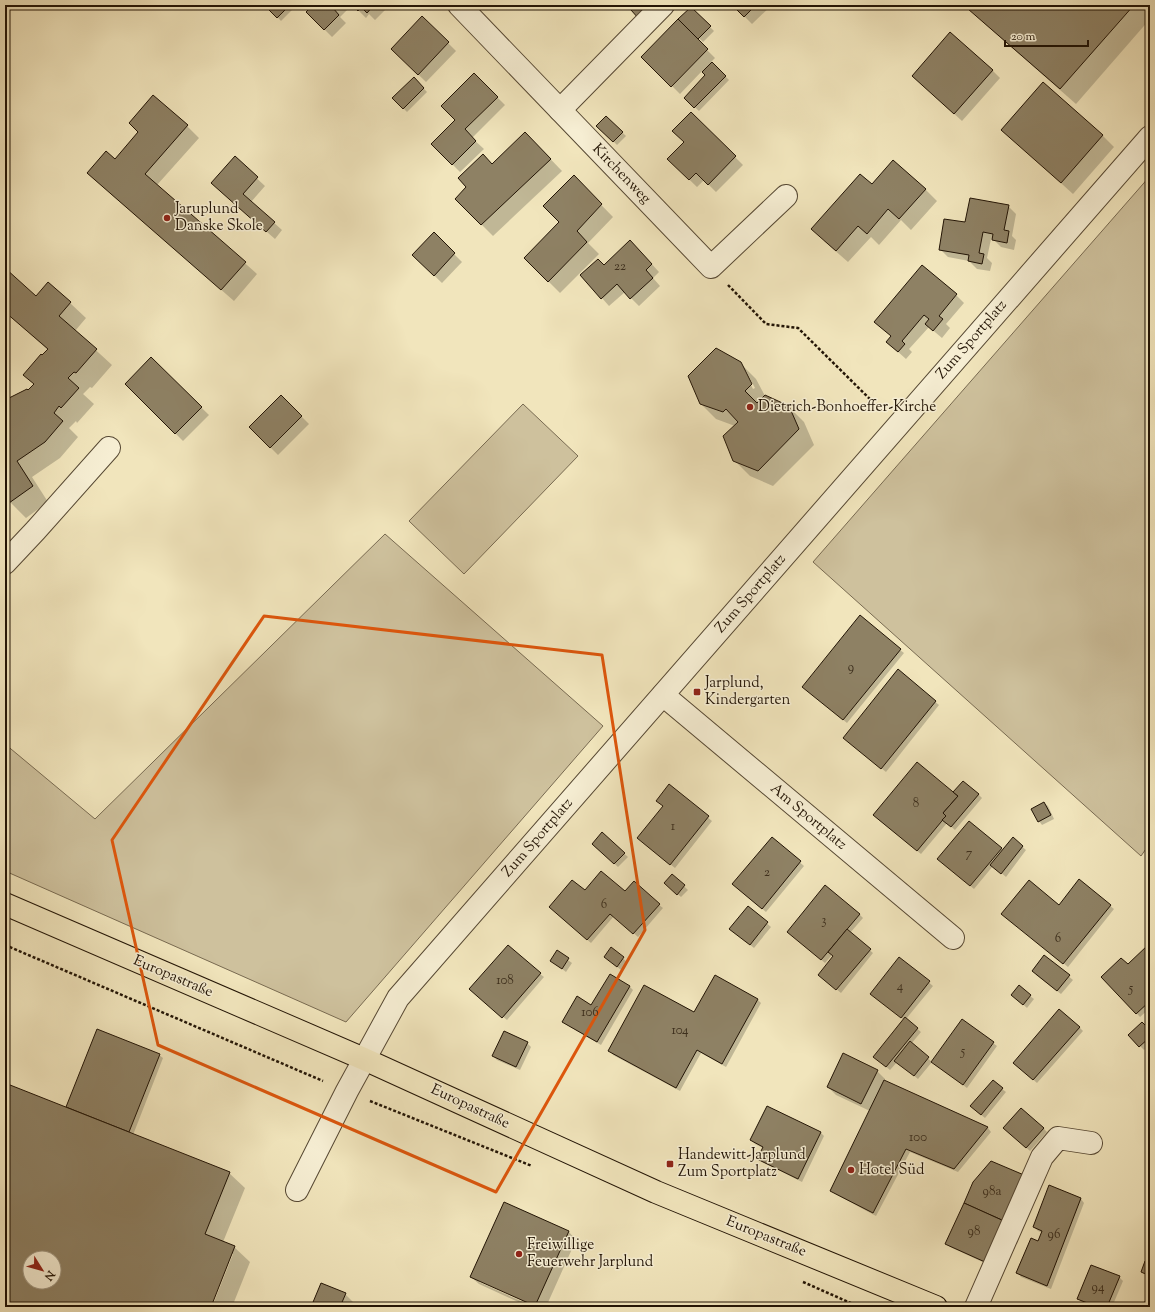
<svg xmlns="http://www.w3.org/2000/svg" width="1155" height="1312" font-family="'Sorts Mill Goudy',serif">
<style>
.green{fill:#cec19d;stroke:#786a51}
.shadow{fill:#0003;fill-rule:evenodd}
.building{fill:#8e8164;stroke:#221405;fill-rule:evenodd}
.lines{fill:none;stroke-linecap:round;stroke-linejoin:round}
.minor-casing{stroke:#564833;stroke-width:24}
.major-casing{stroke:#221405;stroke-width:24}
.path{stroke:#221405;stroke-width:2.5;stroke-dasharray:3 2;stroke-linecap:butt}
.minor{stroke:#f6eed3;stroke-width:22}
.major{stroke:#f1e5bc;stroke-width:22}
.marked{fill:none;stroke:#de560c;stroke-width:3;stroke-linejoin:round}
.poi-dot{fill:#8f2418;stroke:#f6eed3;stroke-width:1.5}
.labels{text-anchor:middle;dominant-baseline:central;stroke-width:3;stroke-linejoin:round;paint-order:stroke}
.number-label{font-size:13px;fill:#3d2f1d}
.street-label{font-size:15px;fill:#221405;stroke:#f6eed3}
.poi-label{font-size:15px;fill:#221405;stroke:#f6eed3;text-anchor:start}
</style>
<rect width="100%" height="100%" fill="#f1e5bc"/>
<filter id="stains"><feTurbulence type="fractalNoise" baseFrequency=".005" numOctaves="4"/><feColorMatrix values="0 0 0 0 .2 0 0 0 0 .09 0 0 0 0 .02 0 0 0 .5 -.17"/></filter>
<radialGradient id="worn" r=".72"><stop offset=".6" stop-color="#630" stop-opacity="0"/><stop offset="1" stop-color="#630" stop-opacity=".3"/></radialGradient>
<g class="green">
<path d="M1150,176V843L1141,856L813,562Z"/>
<path d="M523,404L578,456L464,574L409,521Z"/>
<path d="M385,534L603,726L346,1022L5,871V744L95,819Z"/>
</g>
<g class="shadow">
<path d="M266,5H297L281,21Z"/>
<path d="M314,5H352L340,17L346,23L332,37L307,12Z"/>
<path d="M353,5H390L375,20L369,14L366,18Z"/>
<path d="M597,5H603L600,8Z"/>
<path d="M733,5H772L752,24Z"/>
<path d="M972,5H1150V19L1076,104L985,24L969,9Z"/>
<path d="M691,8L714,31L703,42L680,19L678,21L715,58L711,62L729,80L699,111L685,98L707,75L702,71L680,94L643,57Z"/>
<path d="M422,17L456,51L426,82L392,49Z"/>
<path d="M992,70L1000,78L962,121L913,76Z"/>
<path d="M474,74L505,105L472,138L484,149L460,172L432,144L456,120Z"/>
<path d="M414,78L427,92L407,112L393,98Z"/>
<path d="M691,113L743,165L716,192L704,180L697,187L668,159L685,142Z"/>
<path d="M606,117L626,136L617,145L598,126Z"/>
<path d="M187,126L199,138L157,185L257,274L234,301L100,184L115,160Z"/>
<path d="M1002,130L1102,135L1114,147L1073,194Z"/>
<path d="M537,145L562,171L493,236L456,199L492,165Z"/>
<path d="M235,158L265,186L251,202L282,230L275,239L220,191Z"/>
<path d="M574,177L613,217L588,243L599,254L560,293L525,258L561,222Z"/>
<path d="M872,186L925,189L937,201L911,230L901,220L879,245L871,237L848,262L824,241Z"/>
<path d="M1008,206L1016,214L1012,236L1016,240L1014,250L1001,247L993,239H991L987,258L992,263L990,271L977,269L969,261L948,257L940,249L966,224Z"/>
<path d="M434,234L462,262L442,283L413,255Z"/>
<path d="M638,249L659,272L653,278L660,286L639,306L625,292L609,306L602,298L604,266Z"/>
<path d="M5,270L36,297L70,303L86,318L75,331L112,365L92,388L90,387L83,394L94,404L77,423L76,421L69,428L78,437L60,458L32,477L48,502L26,518L10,502L5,494V401L28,391L34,384L48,350L5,312Z"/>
<path d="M956,295L964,303L946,324L950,328L942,338L929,327L909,349L912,352L906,359L887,342L891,336L875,322Z"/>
<path d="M151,359L209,415L183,441L126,384Z"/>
<path d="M740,363L756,379L765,396L788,406L804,422L814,445L773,486L750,476L734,460L735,426L716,419L700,403ZM744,371H746L755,388L753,389Z"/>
<path d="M281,396L309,424L278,455L250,427Z"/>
<path d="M900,650L904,653L847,723L807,690Z"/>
<path d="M898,671L939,705L886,772L848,741Z"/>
<path d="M669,785L712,821L675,868L642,842L664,807Z"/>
<path d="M953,793L978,794L982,798L955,830L947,823L921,854L878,819Z"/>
<path d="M1044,803L1048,806L1054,819L1042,825L1039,821Z"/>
<path d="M602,834L628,857L618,867L593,844Z"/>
<path d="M772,838L804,866L766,912L737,888Z"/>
<path d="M1013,839L1026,850L1006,877L993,866L974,889L942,863L1001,848L1003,851Z"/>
<path d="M672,875L688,890L681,897L669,887Z"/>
<path d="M1079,881L1114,909L1068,967L1006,917L1059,906Z"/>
<path d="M585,892L625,893L659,905L663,908L638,937L614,916L591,943L554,911Z"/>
<path d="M748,907L771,927L754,948L734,932Z"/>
<path d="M859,914L863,918L850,933L873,953L841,993L823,978L834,956L832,955L825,963L792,935Z"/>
<path d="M611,948L627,962L621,970L609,960Z"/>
<path d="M1150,949V1008L1140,1017L1102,977L1128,966Z"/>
<path d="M557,952L572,963L566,972L552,961Z"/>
<path d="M1044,956L1073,980L1061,994L1036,975Z"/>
<path d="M900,958L933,986L906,1019L921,1032L911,1044L932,1062L962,1020L997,1046L967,1088L932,1062L918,1079L897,1062L890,1070L878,1060L904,1020L875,997Z"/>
<path d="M540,974L544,977L507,1020L474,993Z"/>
<path d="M629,986L633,990L601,1045L567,1025L563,1022Z"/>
<path d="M5,989L8,992L5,1000Z"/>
<path d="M1030,996L1034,999L1027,1008L1016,998Z"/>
<path d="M758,1000L761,1003L726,1067L701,1053L680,1091L613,1055L610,1051L694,1014Z"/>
<path d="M1079,1027L1083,1031L1037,1083L1018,1066Z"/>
<path d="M97,1030L159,1055L163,1058L133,1135L229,1173L245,1188L223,1242L234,1247L250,1262L232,1307H212L233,1254H231L210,1307H5V1084L66,1108ZM30,1258H54V1282H30Z"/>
<path d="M1150,1031V1044L1144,1050L1129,1035Z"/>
<path d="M527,1043L531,1047L520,1070L497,1060L493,1056Z"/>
<path d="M877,1071L885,1079L884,1081L988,1128L991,1132L958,1172L910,1152L876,1216L835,1194L831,1191L870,1111L836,1095L828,1087Z"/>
<path d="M1002,1089L1006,1092L985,1118L975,1110Z"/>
<path d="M1043,1128L1047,1132L1030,1151L1008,1132Z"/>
<path d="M820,1132L824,1136L802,1182L762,1162L758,1159L763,1148L755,1144L751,1140Z"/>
<path d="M1027,1180L989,1265L950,1247L946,1243Z"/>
<path d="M1050,1187L1081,1199L1084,1203L1051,1289L1021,1277L1018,1273L1039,1243L1043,1233L1038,1231L1034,1227Z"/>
<path d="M504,1203L569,1232L576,1240L546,1307H539L479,1280V1282L534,1307H529L479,1284L471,1277Z"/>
<path d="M1119,1277L1123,1281L1112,1307H1094L1082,1302L1079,1299Z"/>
<path d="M345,1294L358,1307H312Z"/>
</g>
<g class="building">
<path d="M264,5H290L277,18Z"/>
<path d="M313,5H336L333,8L339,15L324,30L306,12Z"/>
<path d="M352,5H374L367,13L361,7L358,11Z"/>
<path d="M636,5H655L639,19L631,10Z"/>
<path d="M732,5H756L744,17Z"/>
<path d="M971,5H1134L1060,89L968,9Z"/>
<path d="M691,7L711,26L698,39L678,19Z"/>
<path d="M422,16L449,42L418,75L391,49Z"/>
<path d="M678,19L708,49L671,87L641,57Z"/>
<path d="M950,32L993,70L954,114L912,76Z"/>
<path d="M712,62L726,76L694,108L684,98L705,75L702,72Z"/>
<path d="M474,73L498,97L465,129L476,141L452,165L431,144L455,120L441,106Z"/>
<path d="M414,77L424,88L403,109L392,98Z"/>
<path d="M1043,82L1103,135L1061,183L1001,130Z"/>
<path d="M153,95L188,125L145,174L246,262L221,290L87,173L106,151L115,159L138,132L129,123Z"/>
<path d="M691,112L736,156L708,185L696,173L689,180L667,159L684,142L672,131Z"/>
<path d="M606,116L623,132L613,142L596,126Z"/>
<path d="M525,132L551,159L481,225L455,199L466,187L458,178L483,154L492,164Z"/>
<path d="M235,156L258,177L243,194L275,222L266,232L211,183Z"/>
<path d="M893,160L926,189L899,219L888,209L867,234L858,226L836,251L811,229L860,174L872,184Z"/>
<path d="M574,175L602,204L577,231L587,242L548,282L524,258L559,222L543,206Z"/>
<path d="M970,198L1009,205L1004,230L1009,231L1007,243L992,240L993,234L983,232L979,253L984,254L982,264L968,261L969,255L939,250L944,219L965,222Z"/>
<path d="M434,232L455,253L434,276L412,255Z"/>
<path d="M630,240L652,264L646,270L653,278L630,299L617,284L601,299L580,275L598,259L604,265Z"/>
<path d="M922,265L957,294L939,316L943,319L933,331L925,324L929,319L924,315L902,341L905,344L898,352L886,342L891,336L874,322Z"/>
<path d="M5,268L36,296L48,282L71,302L59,316L97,349L76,373L74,372L68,378L79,388L61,408L59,406L54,413L63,421L45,442L17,461L33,486L9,503L5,496V400L27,389L28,390L34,384L23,375L41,354L42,355L48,349L5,312Z"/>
<path d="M716,348L741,362L752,384L745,391L757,403L765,395L789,406L799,429L758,471L733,461L723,436L738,422L726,409L723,412L700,404L688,376Z"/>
<path d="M151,357L202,407L175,434L125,384Z"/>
<path d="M281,395L302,416L270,448L249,427Z"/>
<path d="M860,615L901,649L843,720L802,687Z"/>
<path d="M898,669L936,701L881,769L843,738Z"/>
<path d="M917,762L958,796L943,813L946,816L917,851L873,815Z"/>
<path d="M963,781L979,794L951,827L942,820L946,816L943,813L958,796L953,792Z"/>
<path d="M669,784L709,816L670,865L637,838L663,806L656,801Z"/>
<path d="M1044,802L1051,815L1038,822L1031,809Z"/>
<path d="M969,821L1002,848L970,886L937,859Z"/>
<path d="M602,832L625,853L614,864L592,844Z"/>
<path d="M772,837L801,861L762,909L732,884Z"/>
<path d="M1013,837L1023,846L1001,874L990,865Z"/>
<path d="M601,871L625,891L634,881L660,904L633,934L610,914L587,940L549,907L572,880L585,890Z"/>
<path d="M672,874L685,885L677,895L664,883Z"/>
<path d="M1079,879L1111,905L1063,964L1001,914L1029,880L1059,905Z"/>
<path d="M825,885L860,914L821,960L787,932Z"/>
<path d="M748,906L768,922L750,945L729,929Z"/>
<path d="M847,929L871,949L836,990L818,975L833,956L828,952Z"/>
<path d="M508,945L541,973L502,1018L469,989Z"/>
<path d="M1148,945L1150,948V1001L1136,1014L1101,977L1121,958L1128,964Z"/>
<path d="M611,947L624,957L617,967L604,957Z"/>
<path d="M557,950L569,958L562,969L550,961Z"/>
<path d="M1044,955L1070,975L1057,991L1032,971Z"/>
<path d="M899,957L930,981L901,1018L870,994Z"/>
<path d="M610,974L630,986L597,1042L562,1022L577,996L591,1005Z"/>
<path d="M715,975L758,999L722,1064L697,1050L676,1088L608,1051L644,985L694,1012Z"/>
<path d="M1019,985L1031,995L1023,1005L1011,995Z"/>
<path d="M1059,1009L1080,1027L1033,1080L1013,1063Z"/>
<path d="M905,1017L918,1028L886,1067L873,1057Z"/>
<path d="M962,1019L994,1042L963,1085L931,1062Z"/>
<path d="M1142,1022L1150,1030V1037L1139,1047L1128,1035Z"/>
<path d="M97,1029L160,1054L129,1132L66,1107Z"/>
<path d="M504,1031L528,1042L516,1067L492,1056Z"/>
<path d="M910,1041L929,1057L914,1076L894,1061Z"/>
<path d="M843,1053L878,1070L861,1104L827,1087Z"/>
<path d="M884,1080L988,1127L954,1169L906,1149L873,1213L830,1191Z"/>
<path d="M993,1080L1003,1088L981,1115L970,1106Z"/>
<path d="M5,1083L230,1172L205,1234L235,1246L211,1307H5ZM30,1258H54V1282H30Z"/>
<path d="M767,1106L821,1132L798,1179L757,1159L763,1147L750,1140Z"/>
<path d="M1021,1108L1044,1128L1026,1148L1003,1128Z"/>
<path d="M991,1161L1024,1175L1004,1221L964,1203L973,1182Z"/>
<path d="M1049,1185L1081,1198L1047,1286L1016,1273L1031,1238L1038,1241L1042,1231L1033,1227Z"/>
<path d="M504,1202L569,1231L535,1306L470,1277Z"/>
<path d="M964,1203L1004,1221L985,1262L945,1244Z"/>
<path d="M1145,1261L1150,1263V1276L1141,1272Z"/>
<path d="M1091,1265L1120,1276L1107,1307H1098L1077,1299Z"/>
<path d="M321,1283L346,1293L340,1307H311Z"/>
<path d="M1150,1289V1307H1143Z"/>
</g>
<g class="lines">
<defs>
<g id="minor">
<path d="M459,5L711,267L786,196"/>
<path d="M560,110L663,5"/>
<path d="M5,563L36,530L109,448"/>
<path d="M663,695L953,938"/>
<path d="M297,1190L347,1091L398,998L1150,137"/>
<path d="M976,1307L1042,1157L1058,1138L1091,1143"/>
</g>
<path id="major" d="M5,904L364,1059L656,1192L936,1307"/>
</defs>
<use href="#minor" class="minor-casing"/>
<use href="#major" class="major-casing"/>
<g class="path">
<path d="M728,285L766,324L798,328L879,408"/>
<path d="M5,945L323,1081"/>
<path d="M370,1101L532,1166"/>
<path d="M803,1282L860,1307"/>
</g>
<use href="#minor" class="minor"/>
<use href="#major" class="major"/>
</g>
<path class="marked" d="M264,616L602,655L645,930L496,1192L158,1045L112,840Z"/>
<g class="poi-dot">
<circle cx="167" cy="218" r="4"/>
<circle cx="750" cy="407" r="4"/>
<rect x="693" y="688" width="8" height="8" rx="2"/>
<rect x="666" y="1160" width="8" height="8" rx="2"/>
<circle cx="851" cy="1170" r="4"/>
<circle cx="519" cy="1254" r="4"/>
</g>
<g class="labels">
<g class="number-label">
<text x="620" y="267">22</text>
<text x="851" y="668">9</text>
<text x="916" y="804">8</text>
<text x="673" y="827">1</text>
<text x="969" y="854">7</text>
<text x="767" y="873">2</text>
<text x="604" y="905">6</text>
<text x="824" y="921">3</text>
<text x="1058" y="939">6</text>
<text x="505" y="981">108</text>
<text x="900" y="987">4</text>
<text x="1131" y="989">5</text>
<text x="590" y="1013">106</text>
<text x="680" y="1031">104</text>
<text x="963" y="1052">5</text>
<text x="918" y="1138">100</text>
<text x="992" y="1192">98a</text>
<text x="974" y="1232">98</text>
<text x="1054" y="1235">96</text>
<text x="1098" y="1288">94</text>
</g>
<g class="street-label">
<text transform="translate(621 174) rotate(46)">Kirchenweg</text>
<text transform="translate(972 340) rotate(-49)">Zum Sportplatz</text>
<text transform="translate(751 594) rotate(-49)">Zum Sportplatz</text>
<text transform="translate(808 817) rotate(40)">Am Sportplatz</text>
<text transform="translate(538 838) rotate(-49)">Zum Sportplatz</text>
<text transform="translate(173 977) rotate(23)">Europastraße</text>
<text transform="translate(470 1107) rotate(25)">Europastraße</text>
<text transform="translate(766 1237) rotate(22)">Europastraße</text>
</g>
<g class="poi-label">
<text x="175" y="209">Jaruplund<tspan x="175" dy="17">Danske Skole</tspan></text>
<text x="758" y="407">Dietrich-Bonhoeffer-Kirche</text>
<text x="705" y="683">Jarplund,<tspan x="705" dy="17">Kindergarten</tspan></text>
<text x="678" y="1155">Handewitt-Jarplund<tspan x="678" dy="17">Zum Sportplatz</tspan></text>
<text x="859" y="1170">Hotel Süd</text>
<text x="527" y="1245">Freiwillige<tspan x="527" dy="17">Feuerwehr Jarplund</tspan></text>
</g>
</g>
<rect width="1155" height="1312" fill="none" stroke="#f1e5bc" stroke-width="20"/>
<rect x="6" y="6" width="1143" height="1300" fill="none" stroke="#221405" stroke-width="2"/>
<rect x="10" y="10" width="1135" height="1292" fill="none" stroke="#221405"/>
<g transform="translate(42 1270) rotate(127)"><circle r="19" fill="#f6eed3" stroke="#a19781"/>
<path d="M0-3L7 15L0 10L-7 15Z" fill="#8f2418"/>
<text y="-6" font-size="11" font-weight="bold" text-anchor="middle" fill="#221405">N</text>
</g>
<path d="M1005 40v6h83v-6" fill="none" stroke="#221405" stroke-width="2"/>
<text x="1011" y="40" font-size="12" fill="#221405" stroke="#f6eed3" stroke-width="3" paint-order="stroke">20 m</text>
<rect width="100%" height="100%" filter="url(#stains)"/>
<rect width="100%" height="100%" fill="url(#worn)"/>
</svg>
